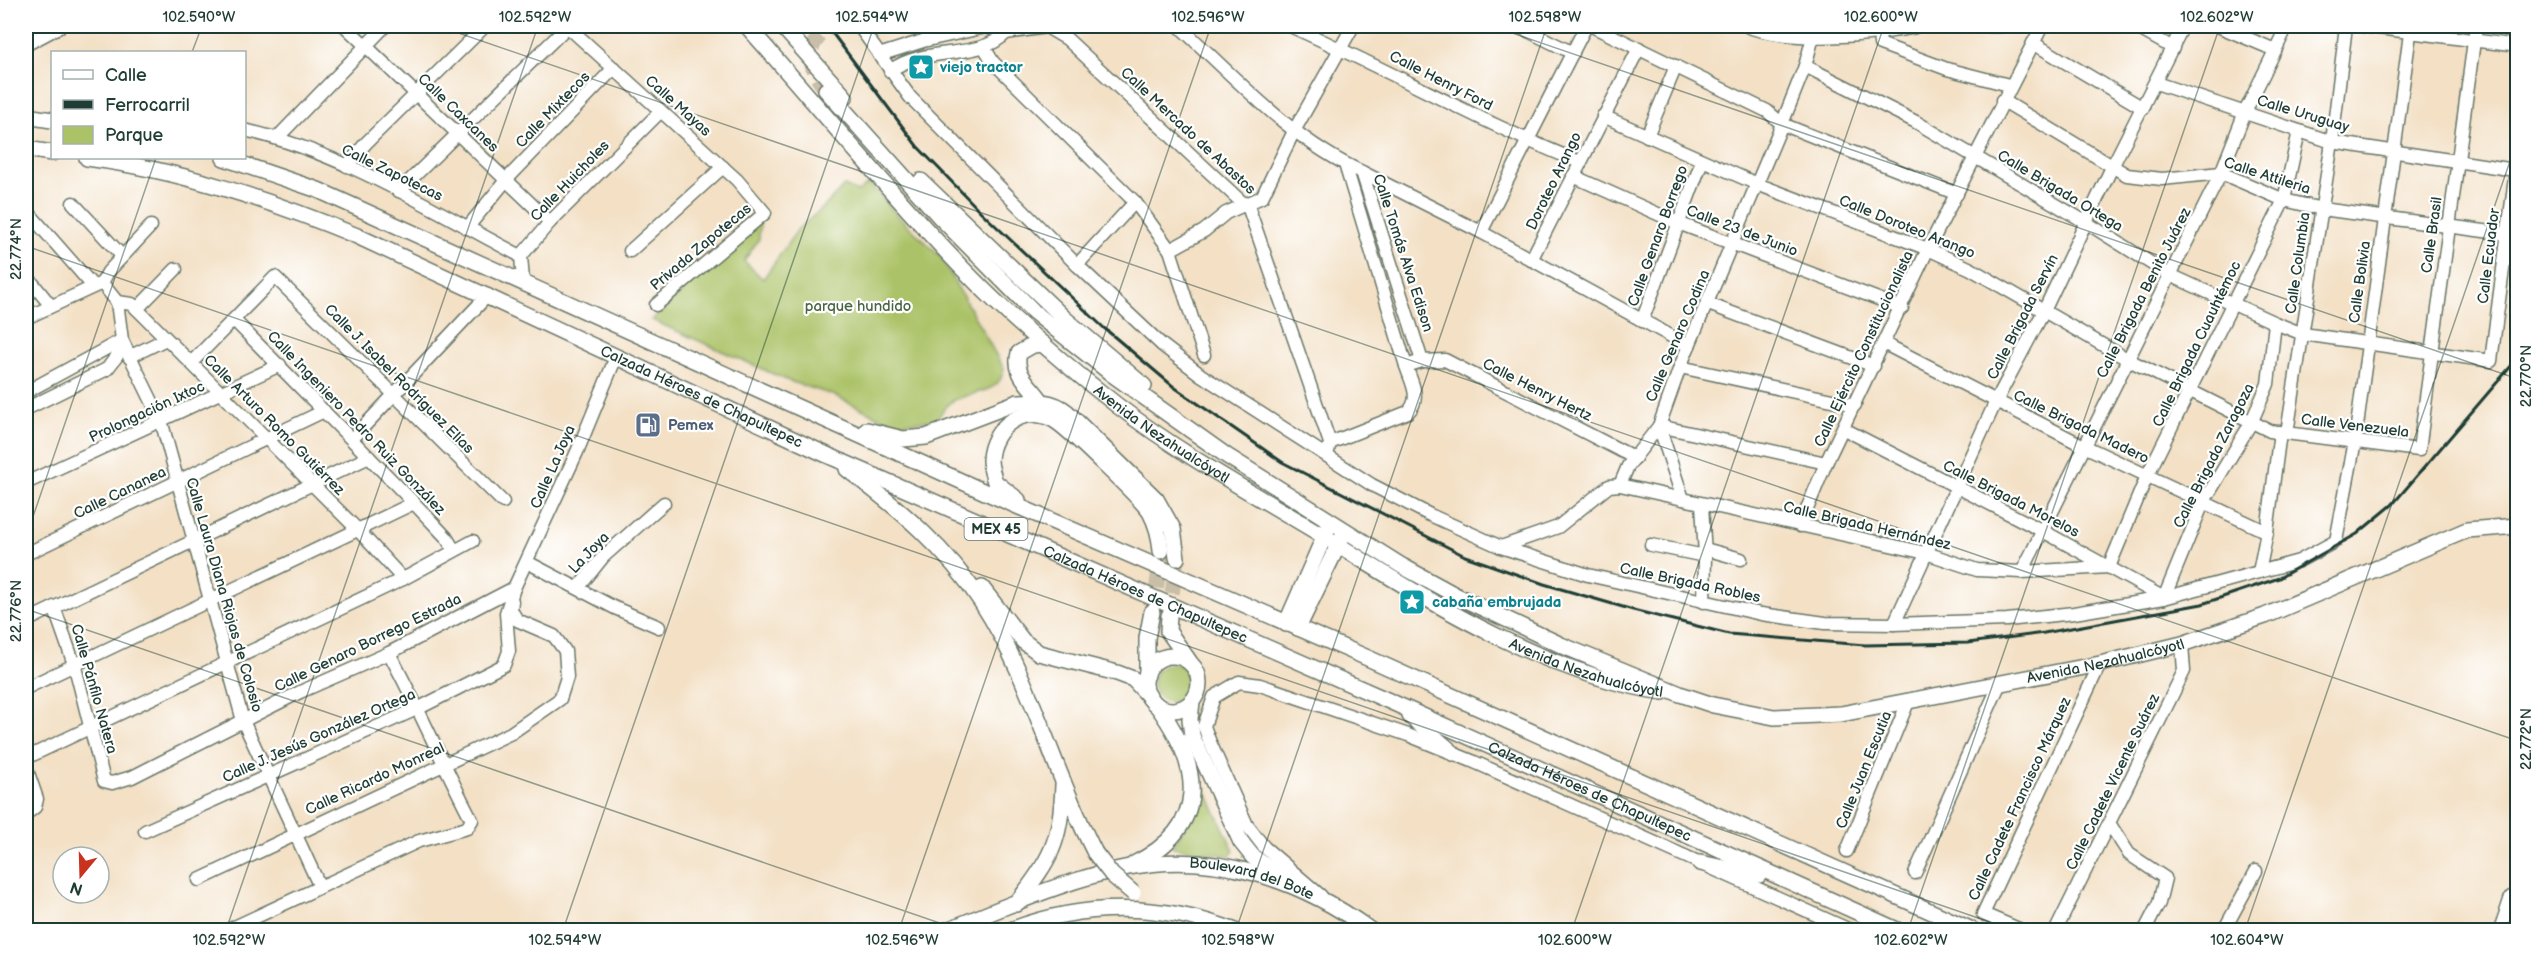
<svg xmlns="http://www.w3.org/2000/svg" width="2543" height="956" font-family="'Balsamiq Sans',sans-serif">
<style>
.green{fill:#acc267;stroke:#66804e;stroke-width:1.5}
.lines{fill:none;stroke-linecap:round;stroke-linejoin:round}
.major-tunnel{stroke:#c9bfa8;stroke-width:15;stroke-dasharray:15 8;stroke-linecap:butt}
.minor-casing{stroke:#697667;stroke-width:15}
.major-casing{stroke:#697667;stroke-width:18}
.minor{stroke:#fff;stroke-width:12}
.major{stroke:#fff;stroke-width:15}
.rail{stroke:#1f3d34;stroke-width:3}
.major-bridge-casing{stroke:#697667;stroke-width:18;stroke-linecap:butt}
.major-bridge{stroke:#fff;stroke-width:15}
.ticks{fill:none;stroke:#1f3d34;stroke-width:1.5;stroke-opacity:0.45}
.labels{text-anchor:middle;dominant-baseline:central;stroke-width:4.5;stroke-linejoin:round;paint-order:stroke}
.shield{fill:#fff;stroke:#627771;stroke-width:1.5}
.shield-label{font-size:14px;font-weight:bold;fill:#1f3d34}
.culture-label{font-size:15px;font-weight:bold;fill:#0d838f;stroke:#fff;text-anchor:start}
.street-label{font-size:15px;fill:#1f3d34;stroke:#fff}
.park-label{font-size:15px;fill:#496543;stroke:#fff}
.service-label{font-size:15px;font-weight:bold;fill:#4e5e75;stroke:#fff;text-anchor:start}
.neatline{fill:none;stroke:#1f3d34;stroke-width:2}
.ticks-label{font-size:15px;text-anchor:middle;fill:#1f3d34}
</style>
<rect width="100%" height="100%" fill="#fff"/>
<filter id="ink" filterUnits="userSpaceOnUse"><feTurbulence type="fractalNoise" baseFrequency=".0167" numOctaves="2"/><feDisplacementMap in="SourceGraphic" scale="12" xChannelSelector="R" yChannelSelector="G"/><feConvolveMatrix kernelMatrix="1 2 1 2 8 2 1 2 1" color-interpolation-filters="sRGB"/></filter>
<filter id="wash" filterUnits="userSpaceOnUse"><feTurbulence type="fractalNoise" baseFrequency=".008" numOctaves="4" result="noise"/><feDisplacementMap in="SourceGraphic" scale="24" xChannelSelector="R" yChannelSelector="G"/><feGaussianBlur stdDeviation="1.35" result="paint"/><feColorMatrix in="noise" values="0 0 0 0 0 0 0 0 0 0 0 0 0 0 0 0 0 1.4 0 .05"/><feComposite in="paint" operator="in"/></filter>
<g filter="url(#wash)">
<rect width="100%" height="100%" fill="#f3e0c5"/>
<g class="green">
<path d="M869,183L897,215L940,256L1004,369C1000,396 970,390 951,402C945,406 940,415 936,420L900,423L881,418L833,395L789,381L652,320L756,224H760L759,239L744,261L763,279L798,229L824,207L844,186L858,192Z"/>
<circle cx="1172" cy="683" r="19"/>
<path d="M1197,787H1204L1234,851L1230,856L1172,847L1192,816Z"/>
</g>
</g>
<g filter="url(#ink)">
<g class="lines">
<g class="major-tunnel">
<path d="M826,90C806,66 803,45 832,26"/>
<path d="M1153,611L1161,557"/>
<path d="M1169,616L1177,558"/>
</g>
<defs>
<g id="minor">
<path d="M345,26L550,222"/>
<path d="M567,26L737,180L765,213L656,305"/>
<path d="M859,26L910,97L1077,265L1162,345L1201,375L1372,485L1430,515L1501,547L1588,575L1761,614L1825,623L1894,624L2007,620L2074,613L2164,598L2299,561L2336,541L2355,441L2411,26"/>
<path d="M1045,26L1067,39L1249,209L1330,443L1327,455"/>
<path d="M1179,26C1236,78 1291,140 1362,172L1422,361"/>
<path d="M1290,26C1388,69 1481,123 1580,162"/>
<path d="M1518,26L1573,53"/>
<path d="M1592,26L1767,111L1782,124L1957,194"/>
<path d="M1878,26L1880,44L1947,69L2009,85"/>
<path d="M1989,26H2001"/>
<path d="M2134,26L2173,48"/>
<path d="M2218,26L2275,50"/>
<path d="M2363,26L2518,46"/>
<path d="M2033,43L2143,108"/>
<path d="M984,47L993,62L1135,202L1170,250L1204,355"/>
<path d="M879,55L923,41L986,27L1006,33L1053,26"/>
<path d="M1805,66L1916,122L2087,223L2168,274L2275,323L2303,334L2491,361L2518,155"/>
<path d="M890,71C924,45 979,61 1006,33"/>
<path d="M2156,83L2332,142L2515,170"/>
<path d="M2002,100L2127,175L2162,179L2221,173L2284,200L2322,209L2506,234"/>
<path d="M1603,116L1757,184L1928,249L1971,269L2127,359L2270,431L2419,450L2476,26"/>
<path d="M244,130C343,152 432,210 521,256"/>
<path d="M1647,136L1676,66"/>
<path d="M278,137L385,26"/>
<path d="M1345,164L1406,366"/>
<path d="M347,166L366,143L485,26"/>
<path d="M1362,172L1481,232L1689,346"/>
<path d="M1573,176L1678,223L1902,308"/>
<path d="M399,191L568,26"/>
<path d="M73,203L122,256"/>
<path d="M26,214L28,212L92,285"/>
<path d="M467,228L507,179L614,68"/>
<path d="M1481,232L1586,26"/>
<path d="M1170,250L1204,231L1226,213L1262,197L1294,131L1353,26"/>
<path d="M630,251L723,167"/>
<path d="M1531,260L1639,48"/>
<path d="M1077,265L1135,202"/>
<path d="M26,275L51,306"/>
<path d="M523,281L521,256L550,222L660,112"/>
<path d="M102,283L108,272L151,226"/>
<path d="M117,302L132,304L358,530L403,579"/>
<path d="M1708,304L1874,366"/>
<path d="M137,309L176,269"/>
<path d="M26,318L102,283L117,302L122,340L161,420L243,721L320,887"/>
<path d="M234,320L414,503L446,537L454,550"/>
<path d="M1642,321L1702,161"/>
<path d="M1885,344L2084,446L2267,532"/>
<path d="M129,357L166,339"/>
<path d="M191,363L275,277L503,502"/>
<path d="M1680,367L1855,405"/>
<path d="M26,392L122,340"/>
<path d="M26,409L107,369L117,356L119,342"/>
<path d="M1659,426L1826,463"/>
<path d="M1659,426L1683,499"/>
<path d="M1844,429L2043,531L2164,598"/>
<path d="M2287,433L2332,142L2346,26"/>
<path d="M352,439L488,295"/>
<path d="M1330,443L1408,412C1422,398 1411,382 1406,366L1422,361L1445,360L1635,458"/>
<path d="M26,483L280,365"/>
<path d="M1620,485L1926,553L1977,570L2022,572L2109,567L2147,476L2284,200L2299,131"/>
<path d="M1702,504L1705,556L1704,602"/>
<path d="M1800,526L1826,463L1928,249L2042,26"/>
<path d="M1651,545L1705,556"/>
<path d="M1501,547L1558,527L1609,486L1620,485L1628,466L1659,426L1680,367L1782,124L1805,66L1816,26"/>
<path d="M1705,549L1741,559"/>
<path d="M26,554L324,411"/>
<path d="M527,562L615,608L659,627"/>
<path d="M2022,572L2221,173L2245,112L2287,26"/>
<path d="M2259,572L2267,532L2280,432"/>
<path d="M579,587L603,557L664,503"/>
<path d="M2164,598L2203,503L2251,423L2268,384L2275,323"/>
<path d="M54,607L75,667L104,781L112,783L132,777L300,692L389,653L514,588"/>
<path d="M26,621L369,457"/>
<path d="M1894,624L1996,401L2044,311L2112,167L2183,26"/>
<path d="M26,688L414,503"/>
<path d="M26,758L403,579L473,541"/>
<path d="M26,767L37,799L35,807L26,814"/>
<path d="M2109,823L2129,854L2165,878L2159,903L2145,930"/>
<path d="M145,831L419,708L504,665L509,651L506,613L514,588L577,452L616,357"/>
<path d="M1847,851L1908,702"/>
<path d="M1915,873L2000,683"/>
<path d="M199,880L511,733L560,699L567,677L565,651L554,636L517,620L511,610L512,601"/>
<path d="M1321,896L1264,847L1247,825L1209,740L1204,726L1214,697L1239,682L1260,685L1408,735L1472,761L1850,930"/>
<path d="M228,930L419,841L467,828L472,820C443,765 419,708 389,653"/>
<path d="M2021,930L1983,914L2100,664"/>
<path d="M2056,930L2184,671L2182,644"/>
<path d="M2224,930L2256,871"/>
<path d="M2500,930L2511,897L2518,895"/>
</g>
<g id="major">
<path id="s1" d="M747,26C818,106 887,190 962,268C1010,318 1064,364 1118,406C1190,461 1271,503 1348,551C1440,609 1554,676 1663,692"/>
<path d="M782,26L845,97"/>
<path d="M1044,26H1045"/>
<path d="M1750,26C1798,41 1866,35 1914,26"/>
<path d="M26,31L35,26"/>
<path d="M26,43L58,26"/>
<path id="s2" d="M826,90L940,217L1034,312L1113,375L1227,456L1402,566L1457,596L1561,645L1680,694L1713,705L1774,717L1841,714L2100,664L2182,644L2265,616L2467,530L2518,526"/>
<path d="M26,116L52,120"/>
<path d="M26,149L52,153"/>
<path id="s3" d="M87,158C180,170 270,200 357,236L827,455L1396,704L1897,930"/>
<path d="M224,158L318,190L985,492L1370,659L1972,930"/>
<path d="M921,181L1064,318L1144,386"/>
<path d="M1042,402C1031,385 1013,375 1019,353L1033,345L1043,344"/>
<path d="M867,430L903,439L926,437L1018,402C1036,401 1052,400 1067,412L1156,499L1173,529L1177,558"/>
<path d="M847,469C898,508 947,548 982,603C1032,680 1053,772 1095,853"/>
<path d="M1018,500L995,482C993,475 990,467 990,460C991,427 1025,403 1054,420C1067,427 1142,500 1150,512C1157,525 1160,537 1161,551"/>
<path d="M982,588L1023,641L1039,653L1117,673L1133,679L1149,696"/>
<path d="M1169,616L1168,631L1189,661"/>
<path d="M1286,624L1327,530"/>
<path d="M1298,628L1342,537"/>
<circle cx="1172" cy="683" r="27"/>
<path d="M1147,675V638L1152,612"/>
<path d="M1192,702L1190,719L1192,736L1241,842L1253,857L1282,877"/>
<path d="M1410,716L1453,753"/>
<path d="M1700,863L1759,875"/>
<path d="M1134,864C1212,825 1201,765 1156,704"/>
<path d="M1016,904C1051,858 1061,843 1063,785"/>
<path id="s4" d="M947,930C1006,907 1066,879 1129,867C1214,850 1302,880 1370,930"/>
<path d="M1011,930C1084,902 1161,903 1233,930"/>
</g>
</defs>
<use href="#minor" class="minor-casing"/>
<use href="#major" class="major-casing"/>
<use href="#minor" class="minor"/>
<use href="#major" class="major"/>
<path class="rail" d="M827,26L917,146L981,212L1104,328L1174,387L1282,462L1465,556L1544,584L1633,610L1729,634L1865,645L1968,643L2044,633L2202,604L2279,578L2357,534L2392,505L2518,358"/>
<defs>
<path id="major-bridge" d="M1095,853L1112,875L1133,893"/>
</defs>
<use href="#major-bridge" class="major-bridge-casing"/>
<use href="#major-bridge" class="major-bridge"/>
</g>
</g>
<path class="ticks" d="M438,26L2518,741M1492,26L2518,379M192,52L202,26M26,246L2013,930M26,537L156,158M26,609L960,930M226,930L538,26M563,930L874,26M899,930L1211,26M1236,930L1547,26M1572,930L1884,26M1908,930L2220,26M2245,930L2518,138"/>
<defs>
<symbol id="sight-square" viewBox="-11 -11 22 22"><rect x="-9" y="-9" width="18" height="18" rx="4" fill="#0f9aa8" stroke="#fff"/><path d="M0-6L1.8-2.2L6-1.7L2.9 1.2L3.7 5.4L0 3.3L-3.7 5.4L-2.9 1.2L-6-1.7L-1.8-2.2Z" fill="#fff"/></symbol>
<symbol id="fuel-square" viewBox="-11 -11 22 22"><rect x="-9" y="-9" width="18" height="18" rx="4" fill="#5c6f8a" stroke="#fff"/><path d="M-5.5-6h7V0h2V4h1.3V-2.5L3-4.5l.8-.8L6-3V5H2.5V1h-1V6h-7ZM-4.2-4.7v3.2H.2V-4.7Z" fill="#fff"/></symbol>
</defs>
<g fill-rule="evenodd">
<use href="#sight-square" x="906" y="52" width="30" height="30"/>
<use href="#fuel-square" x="633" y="410" width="30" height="30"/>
<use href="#sight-square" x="1397" y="587" width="30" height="30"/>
</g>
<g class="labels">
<rect class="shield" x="964.5" y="518" width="63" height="22" rx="4.5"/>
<g class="shield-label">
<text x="996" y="529">MEX 45</text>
</g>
<g class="culture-label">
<text x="940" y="67">viejo tractor</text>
<text x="1432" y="602">cabaña embrujada</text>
</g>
<g class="street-label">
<text transform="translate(1441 81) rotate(27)">Calle Henry Ford</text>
<text transform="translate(678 106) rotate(42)">Calle Mayas</text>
<text transform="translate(553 110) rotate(-46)">Calle Mixtecos</text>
<text transform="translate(458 113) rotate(44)">Calle Caxcanes</text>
<text transform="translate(2303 114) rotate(17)">Calle Uruguay</text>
<text transform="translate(1188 131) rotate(43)">Calle Mercado de Abastos</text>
<text transform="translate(392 173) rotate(26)">Calle Zapotecas</text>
<text transform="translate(2267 176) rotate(18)">Calle Attileria</text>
<text transform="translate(570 181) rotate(-46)">Calle Huicholes</text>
<text transform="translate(1554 181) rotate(-64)">Doroteo Arango</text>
<text transform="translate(2060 191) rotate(31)">Calle Brigada Ortega</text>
<text transform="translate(1907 227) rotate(22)">Calle Doroteo Arango</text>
<text transform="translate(1742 231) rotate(21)">Calle 23 de Junio</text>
<text transform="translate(2432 235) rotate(-82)">Calle Brasil</text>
<text transform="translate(1658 236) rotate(-70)">Calle Genaro Borrego</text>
<text transform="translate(701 247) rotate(-40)">Privada Zapotecas</text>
<text transform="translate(1403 253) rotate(72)">Calle Tomás Alva Edison</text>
<text transform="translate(2489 256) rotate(-83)">Calle Ecuador</text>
<text transform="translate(2298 263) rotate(-82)">Calle Columbia</text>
<text transform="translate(2360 282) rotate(-82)">Calle Bolivia</text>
<text transform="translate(2144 293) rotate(-63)">Calle Brigada Benito Juárez</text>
<text transform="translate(2023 317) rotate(-63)">Calle Brigada Servín</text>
<text transform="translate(1678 336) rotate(-67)">Calle Genaro Codina</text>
<text transform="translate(2197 344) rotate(-64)">Calle Brigada Cuauhtémoc</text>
<text transform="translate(1864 349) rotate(-65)">Calle Ejército Constitucionalista</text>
<text transform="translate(399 379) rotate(45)">Calle J. Isabel Rodríguez Elías</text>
<text transform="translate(1537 390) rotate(27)">Calle Henry Hertz</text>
<text stroke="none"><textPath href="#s3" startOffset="662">Calzada Héroes de Chapultepec</textPath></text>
<text transform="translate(147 412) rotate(-25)">Prolongación Ixtoc</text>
<text transform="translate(356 423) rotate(46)">Calle Ingeniero Pedro Ruiz González</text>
<text transform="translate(274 425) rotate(45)">Calle Arturo Romo Gutiérrez</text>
<text transform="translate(2355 426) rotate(7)">Calle Venezuela</text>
<text transform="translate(2081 427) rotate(26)">Calle Brigada Madero</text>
<text stroke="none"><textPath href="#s1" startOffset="584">Avenida Nezahualcóyotl</textPath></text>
<text transform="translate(2214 456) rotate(-63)">Calle Brigada Zaragoza</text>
<text transform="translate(553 467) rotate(-66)">Calle La Joya</text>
<text transform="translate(120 493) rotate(-26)">Calle Cananea</text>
<text transform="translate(2011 499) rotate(27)">Calle Brigada Morelos</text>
<text transform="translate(1867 526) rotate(13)">Calle Brigada Hernández</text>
<text transform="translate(589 553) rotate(-46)">La Joya</text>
<text transform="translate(1690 583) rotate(12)">Calle Brigada Robles</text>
<text stroke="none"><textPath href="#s3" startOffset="1148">Calzada Héroes de Chapultepec</textPath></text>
<text transform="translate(224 595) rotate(74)">Calle Laura Diana Riojas de Colosio</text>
<text transform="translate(368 643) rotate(-26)">Calle Genaro Borrego Estrada</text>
<text stroke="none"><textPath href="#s2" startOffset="1492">Avenida Nezahualcóyotl</textPath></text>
<text stroke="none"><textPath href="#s1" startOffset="1071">Avenida Nezahualcóyotl</textPath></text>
<text transform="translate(94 689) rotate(74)">Calle Pánfilo Natera</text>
<text transform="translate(319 736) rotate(-24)">Calle J. Jesús González Ortega</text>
<text transform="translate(1864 770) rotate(-68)">Calle Juan Escutia</text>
<text transform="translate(375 779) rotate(-25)">Calle Ricardo Monreal</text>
<text transform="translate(2113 782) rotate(-64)">Calle Cadete Vicente Suárez</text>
<text stroke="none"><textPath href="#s3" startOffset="1634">Calzada Héroes de Chapultepec</textPath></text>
<text transform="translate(2020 799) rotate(-65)">Calle Cadete Francisco Márquez</text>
<text stroke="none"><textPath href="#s4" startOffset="318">Boulevard del Bote</textPath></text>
</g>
<g class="park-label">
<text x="858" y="306">parque hundido</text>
</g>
<g class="service-label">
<text x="668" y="425">Pemex</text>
</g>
</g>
<rect width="2543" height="956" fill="none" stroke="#fff" stroke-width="66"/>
<rect x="51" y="51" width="195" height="108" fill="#ffffff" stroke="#a5b1ae" stroke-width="1.5"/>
<rect x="63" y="70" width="30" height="9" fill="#ffffff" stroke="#a5b1ae" stroke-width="1.5"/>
<text x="105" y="81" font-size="18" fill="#1f3d34">Calle</text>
<rect x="63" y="100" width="30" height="9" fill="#1f3d34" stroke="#a5b1ae" stroke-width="1.5"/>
<text x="105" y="111" font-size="18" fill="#1f3d34">Ferrocarril</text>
<rect x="63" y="126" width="30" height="18" fill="#acc267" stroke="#a5b1ae" stroke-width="1.5"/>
<text x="105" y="141" font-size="18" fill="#1f3d34">Parque</text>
<g transform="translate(81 875) rotate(199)"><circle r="28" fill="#ffffff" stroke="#a5b1ae" stroke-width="1.5"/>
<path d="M0-4.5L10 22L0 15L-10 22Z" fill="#c8321e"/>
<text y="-9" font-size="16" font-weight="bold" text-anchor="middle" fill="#1f3d34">N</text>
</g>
<rect x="33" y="33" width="2477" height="890" class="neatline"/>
<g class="ticks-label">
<text x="199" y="22">102.590°W</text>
<text x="535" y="22">102.592°W</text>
<text x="872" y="22">102.594°W</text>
<text x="1208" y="22">102.596°W</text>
<text x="1545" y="22">102.598°W</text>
<text x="1881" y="22">102.600°W</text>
<text x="2217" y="22">102.602°W</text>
<text transform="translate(16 249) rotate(-90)" y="5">22.774°N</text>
<text transform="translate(2526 376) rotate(-90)" y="5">22.770°N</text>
<text transform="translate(16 611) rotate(-90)" y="5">22.776°N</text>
<text transform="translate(2526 739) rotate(-90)" y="5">22.772°N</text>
<text x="229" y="945">102.592°W</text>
<text x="565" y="945">102.594°W</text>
<text x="902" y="945">102.596°W</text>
<text x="1238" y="945">102.598°W</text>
<text x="1575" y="945">102.600°W</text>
<text x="1911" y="945">102.602°W</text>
<text x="2247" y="945">102.604°W</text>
</g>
</svg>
